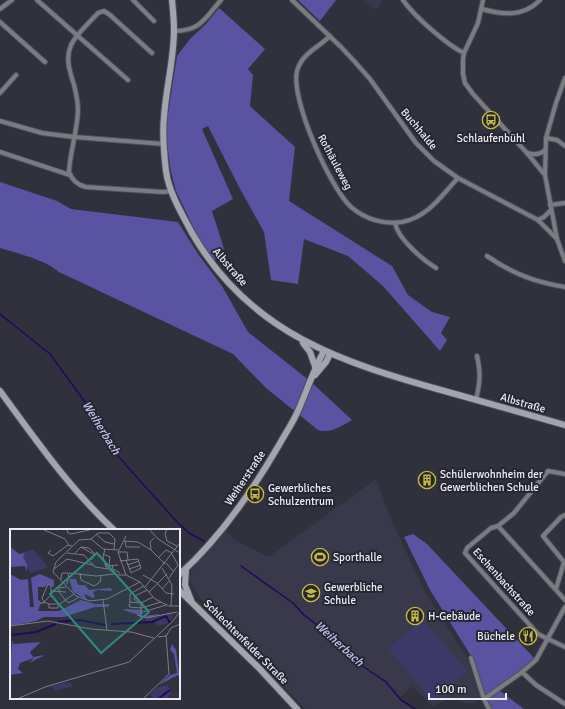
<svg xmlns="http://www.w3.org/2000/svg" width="565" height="709" font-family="Signika,sans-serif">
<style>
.built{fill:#39394b}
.green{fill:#3c3967}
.forest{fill:#5953a1}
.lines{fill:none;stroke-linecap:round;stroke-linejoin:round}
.stream{stroke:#1f0b57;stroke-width:1.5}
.street-casing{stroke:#4f4f5a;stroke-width:6}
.secondary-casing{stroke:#4f4f5a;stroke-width:8}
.street{stroke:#7b7b82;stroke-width:4}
.secondary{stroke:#a4a4af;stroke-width:6}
.labels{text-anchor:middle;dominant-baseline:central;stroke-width:4;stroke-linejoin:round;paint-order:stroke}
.street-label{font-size:11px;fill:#ececf4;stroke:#272733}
.poi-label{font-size:11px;fill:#ececf4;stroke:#272733;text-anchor:start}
.water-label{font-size:12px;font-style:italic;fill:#c4c4f0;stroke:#272733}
.inset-river{fill:none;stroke:#1f0b57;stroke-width:2}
.inset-road{fill:none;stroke:#7c7c86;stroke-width:1}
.view{fill:#308882;fill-opacity:0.15;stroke:#308882;stroke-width:2}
.inset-edge{fill:none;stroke:#ececf4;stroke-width:2}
</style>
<rect width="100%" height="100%" fill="#31313d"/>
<g class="built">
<path d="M364,0H383L376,10Z"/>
<path d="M376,479L390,517L425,592L467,658L481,699L473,703H465L453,697H450L435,706H432L413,686L399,698L414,709H305L256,657L210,612L192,586L190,578L192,571L197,562L224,529L234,540L267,556H270Z"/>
</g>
<path class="green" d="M423,619L467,672L432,701L388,648Z"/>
<g class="forest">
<path d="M298,0H336L320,21Z"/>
<path d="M219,8L265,49L248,69L253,75L250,106L295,147L289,201L392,266L408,295L432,312L450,317L441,333L447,340L440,351L383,286L348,256L304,239L298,284L271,280L264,232L239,187L208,126L202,129L233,199L212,211L224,249L213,262L196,233L176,191L171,172L167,145V120L177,56L190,39L206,24Z"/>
<path d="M0,182L57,201L71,209L178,222L198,254L222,286L248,332L310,381L352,420C341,426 331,434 318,430L266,388L233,354L59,272C43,259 19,254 0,248Z"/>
<path d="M413,534L427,544L535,659L496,688L524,709H491L484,696L471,656L430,590L404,537Z"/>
</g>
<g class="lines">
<g class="stream">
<path d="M0,314L50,354L101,424L118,456L177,522L189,533L204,541"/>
<path d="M241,566L293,603L304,615L339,642L361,665L386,682L401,700L415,709"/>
</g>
<defs>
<g id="street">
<path d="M37,0L128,80"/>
<path d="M133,0L154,21"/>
<path d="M292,0L341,47L355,62L370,79L416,143L434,161L458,178L538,220L557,239"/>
<path d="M403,0C414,16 447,45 464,53"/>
<path d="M483,0L478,23L464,53L463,59V74L465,83L473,94L527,153L545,175"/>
<path d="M0,9L12,0"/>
<path d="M482,9C503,15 524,17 540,0"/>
<path d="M0,22L45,62"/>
<path d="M174,31C201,31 205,18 221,0"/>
<path d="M330,36C318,48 302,53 297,71C290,98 330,188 351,207C365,219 384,225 402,222C428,217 441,196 458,178"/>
<path d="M152,53L110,15L104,11L98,13C79,34 61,44 71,75C75,87 78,99 78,111C77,132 70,152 69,172C72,180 77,185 86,187L163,192L172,191"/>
<path d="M565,78L556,103L546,138L545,175L557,239L565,261"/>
<path d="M0,93L16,75"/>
<path d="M0,121L42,133L74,137L164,144"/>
<path d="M546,138L557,140L565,146"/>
<path d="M0,152L70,175"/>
<path d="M527,153C534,155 540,155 545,150"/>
<path d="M550,205L565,203"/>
<path d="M538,220L544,217L551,210"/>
<path d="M395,223C398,239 423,260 436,268"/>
<path d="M487,256C513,274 535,282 565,287"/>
<path d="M476,400C480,383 481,373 477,356"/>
<path d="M565,474L548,471L514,513L498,526L565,600"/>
<path d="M498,526L491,528L467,548L465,553L538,634L548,639L565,647"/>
<path d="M556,589L564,562L543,536L561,517L565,515"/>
<path d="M471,658L484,699L489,709"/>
<path d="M522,672L536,685L565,704"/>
<path d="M484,699L522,672L536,660L565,607"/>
</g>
<g id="secondary">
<path d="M172,0C173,10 174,20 174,30C174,59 166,88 164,117C162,135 164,154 166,171C169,193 182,214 192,233C250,334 343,363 448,392C487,403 526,414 565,425"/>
<path d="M303,343L310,352L316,369"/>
<path d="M315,375L326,362L330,354"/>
<path d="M0,391C35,439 70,489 114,530"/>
<path d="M186,569L185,585L191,600"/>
<path d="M179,575C218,540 253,490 279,445C285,434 292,424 297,413C306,393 313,371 324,351"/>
<path d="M179,590L259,668L297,709"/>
</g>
</defs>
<use href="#street" class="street-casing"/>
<use href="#secondary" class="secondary-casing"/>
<use href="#street" class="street"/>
<use href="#secondary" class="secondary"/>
</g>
<defs>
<symbol id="bus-ring" viewBox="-11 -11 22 22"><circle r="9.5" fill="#272733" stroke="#c6bb3c" stroke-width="1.5"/><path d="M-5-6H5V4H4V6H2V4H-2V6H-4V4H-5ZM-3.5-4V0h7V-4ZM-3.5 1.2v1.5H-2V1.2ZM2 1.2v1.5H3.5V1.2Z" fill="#c6bb3c"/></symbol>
<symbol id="building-ring" viewBox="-11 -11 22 22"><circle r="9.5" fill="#272733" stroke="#c6bb3c" stroke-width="1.5"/><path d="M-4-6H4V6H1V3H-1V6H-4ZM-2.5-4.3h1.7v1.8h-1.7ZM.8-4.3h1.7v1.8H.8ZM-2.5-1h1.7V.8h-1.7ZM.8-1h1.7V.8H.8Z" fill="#c6bb3c"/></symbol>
<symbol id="stadium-ring" viewBox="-11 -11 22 22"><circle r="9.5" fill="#272733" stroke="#c6bb3c" stroke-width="1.5"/><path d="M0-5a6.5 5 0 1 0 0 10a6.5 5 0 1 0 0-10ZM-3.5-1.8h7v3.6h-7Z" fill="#c6bb3c"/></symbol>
<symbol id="school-ring" viewBox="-11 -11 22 22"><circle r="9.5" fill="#272733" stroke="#c6bb3c" stroke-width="1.5"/><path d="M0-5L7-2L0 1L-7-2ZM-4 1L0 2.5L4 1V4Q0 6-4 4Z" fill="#c6bb3c"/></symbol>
<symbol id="restaurant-ring" viewBox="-11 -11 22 22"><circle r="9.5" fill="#272733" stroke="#c6bb3c" stroke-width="1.5"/><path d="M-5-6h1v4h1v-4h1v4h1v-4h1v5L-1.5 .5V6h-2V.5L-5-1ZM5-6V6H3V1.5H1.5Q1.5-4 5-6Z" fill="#c6bb3c"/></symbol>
</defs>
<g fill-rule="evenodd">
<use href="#bus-ring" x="481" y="110" width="20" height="20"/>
<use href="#building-ring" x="417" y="470" width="20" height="20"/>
<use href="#bus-ring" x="245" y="484" width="20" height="20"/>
<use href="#stadium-ring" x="310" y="547" width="20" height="20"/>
<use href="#school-ring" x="301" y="583" width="20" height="20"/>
<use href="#building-ring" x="405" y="606" width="20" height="20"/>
<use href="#restaurant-ring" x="518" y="626" width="20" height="20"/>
</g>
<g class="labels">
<g class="street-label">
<text transform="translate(419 129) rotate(50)">Buchhalde</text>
<text transform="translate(335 162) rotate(62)">Rothäuleweg</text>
<text transform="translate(230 267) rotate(49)">Albstraße</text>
<text transform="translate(523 403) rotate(16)">Albstraße</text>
<text transform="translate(245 478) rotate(-56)">Weiherstraße</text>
<text transform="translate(504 582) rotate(48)">Eschenbachstraße</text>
<text transform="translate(246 642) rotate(45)">Schlechtenfelder Straße</text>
</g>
<g class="poi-label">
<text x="491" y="138" text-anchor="middle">Schlaufenbühl</text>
<text x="440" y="474">Schülerwohnheim der<tspan x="440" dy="13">Gewerblichen Schule</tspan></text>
<text x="268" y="488">Gewerbliches<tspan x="268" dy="13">Schulzentrum</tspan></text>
<text x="333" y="557">Sporthalle</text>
<text x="324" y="587">Gewerbliche<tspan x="324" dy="13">Schule</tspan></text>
<text x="428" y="616">H-Gebäude</text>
<text x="515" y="636" text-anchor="end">Büchele</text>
</g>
<g class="water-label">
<text transform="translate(101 428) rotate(58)">Weiherbach</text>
<text transform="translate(339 644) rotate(42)">Weiherbach</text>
</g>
</g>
<g transform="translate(10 529)">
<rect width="170" height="170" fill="#31313d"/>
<path d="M23,20L38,38L21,44L15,36L12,24ZM160,83L163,89L156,95L147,97L145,92L136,93V90ZM59,153L63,157L45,162L42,157ZM158,156L162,165H170V166H160L157,170H144L140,165L148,158Z" fill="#3c3967"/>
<path d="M0,18L9,25L15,24L13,28L17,36V43L15,37L0,38ZM0,45L11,51L18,50L20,78H24L21,49L30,45L44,51V58L37,55L35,58H28V71L31,73L28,82H49L71,71L85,75H100L98,78H85L54,88H34L26,92L0,97ZM59,50H66L68,56H75L79,61L101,59L102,62L88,61L83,63L85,67L83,69L66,61L74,65L77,71L63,63ZM115,80L133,81L132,87L151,85L139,89L113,81ZM2,110L3,115L31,113L20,123L23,128L35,126L19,134L24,129L10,134L8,140L13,144L0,146ZM162,115L166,121L170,150L168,146L149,156L160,146L167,144L164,125L160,121Z" fill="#5953a1"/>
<path class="inset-river" d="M47,93L70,91L95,96M101,95L142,93L156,87L160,94M2,106L26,103L46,95M170,117V132M148,170L160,161"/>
<path class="inset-road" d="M32,0L55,10L59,16M58,0L57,3L61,5L84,0M139,0L148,10L170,24M157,0L155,5L157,12L167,17M86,5L95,13L104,15M116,7L108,23L116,46L130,53L145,70L159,77H170M144,9L140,13L141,21L155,35M81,10L88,4H99L105,10L104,20M114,12L128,13L141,21M115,12L116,18H130M71,18L85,26M95,20L93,28L96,38L106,46H116M41,21L38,24L43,27L58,16L62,17M108,21L93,20L81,10L69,11L46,33L43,43L66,67L80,72L97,70L130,53M108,23H117L118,31M57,24L74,26L85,38L98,40M65,24L71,18L79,19L85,25L81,31M93,25L100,28L99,36M149,28L156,21L162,24M110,32L128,30L131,39L121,44L116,31M156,34L164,43M102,36L103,40L110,44M117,36L129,32M96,37L108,36M152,39L162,56L161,77M44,40L57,30L83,36M119,40L131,36M70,44L71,51L84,57L90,53L91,47M133,46L147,54L156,64L164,65M159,49L168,36L162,25M51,50L52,44H58M57,55L59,44L86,47L104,45M56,58L49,59V63L58,74L68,69M135,58L170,14M152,60L160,51M41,62L56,63M139,63L157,45M93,71L97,101M120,73L119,78L131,79L151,73M30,74H34V73L41,66V57L38,55L32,69L34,73L39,75H50L64,65M129,74L124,70L125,67L137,61M131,74L120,73V65L134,57M131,74V88M131,74L143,68M39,75V79H48V76M133,83L156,76M127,86L136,89L167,83M0,97L38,92L81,100L121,103L144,109M148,108L156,107L161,99L170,95M7,170L35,158L119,133L163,92L170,82M133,170L159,145L156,106"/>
<path class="view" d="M87,24L139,83L91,124L40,65Z"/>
<rect width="170" height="170" class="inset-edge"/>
</g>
<path d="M429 693v6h77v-6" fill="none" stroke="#ececf4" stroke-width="2"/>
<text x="435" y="693" font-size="12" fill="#ececf4" stroke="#272733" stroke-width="3" paint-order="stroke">100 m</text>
</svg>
